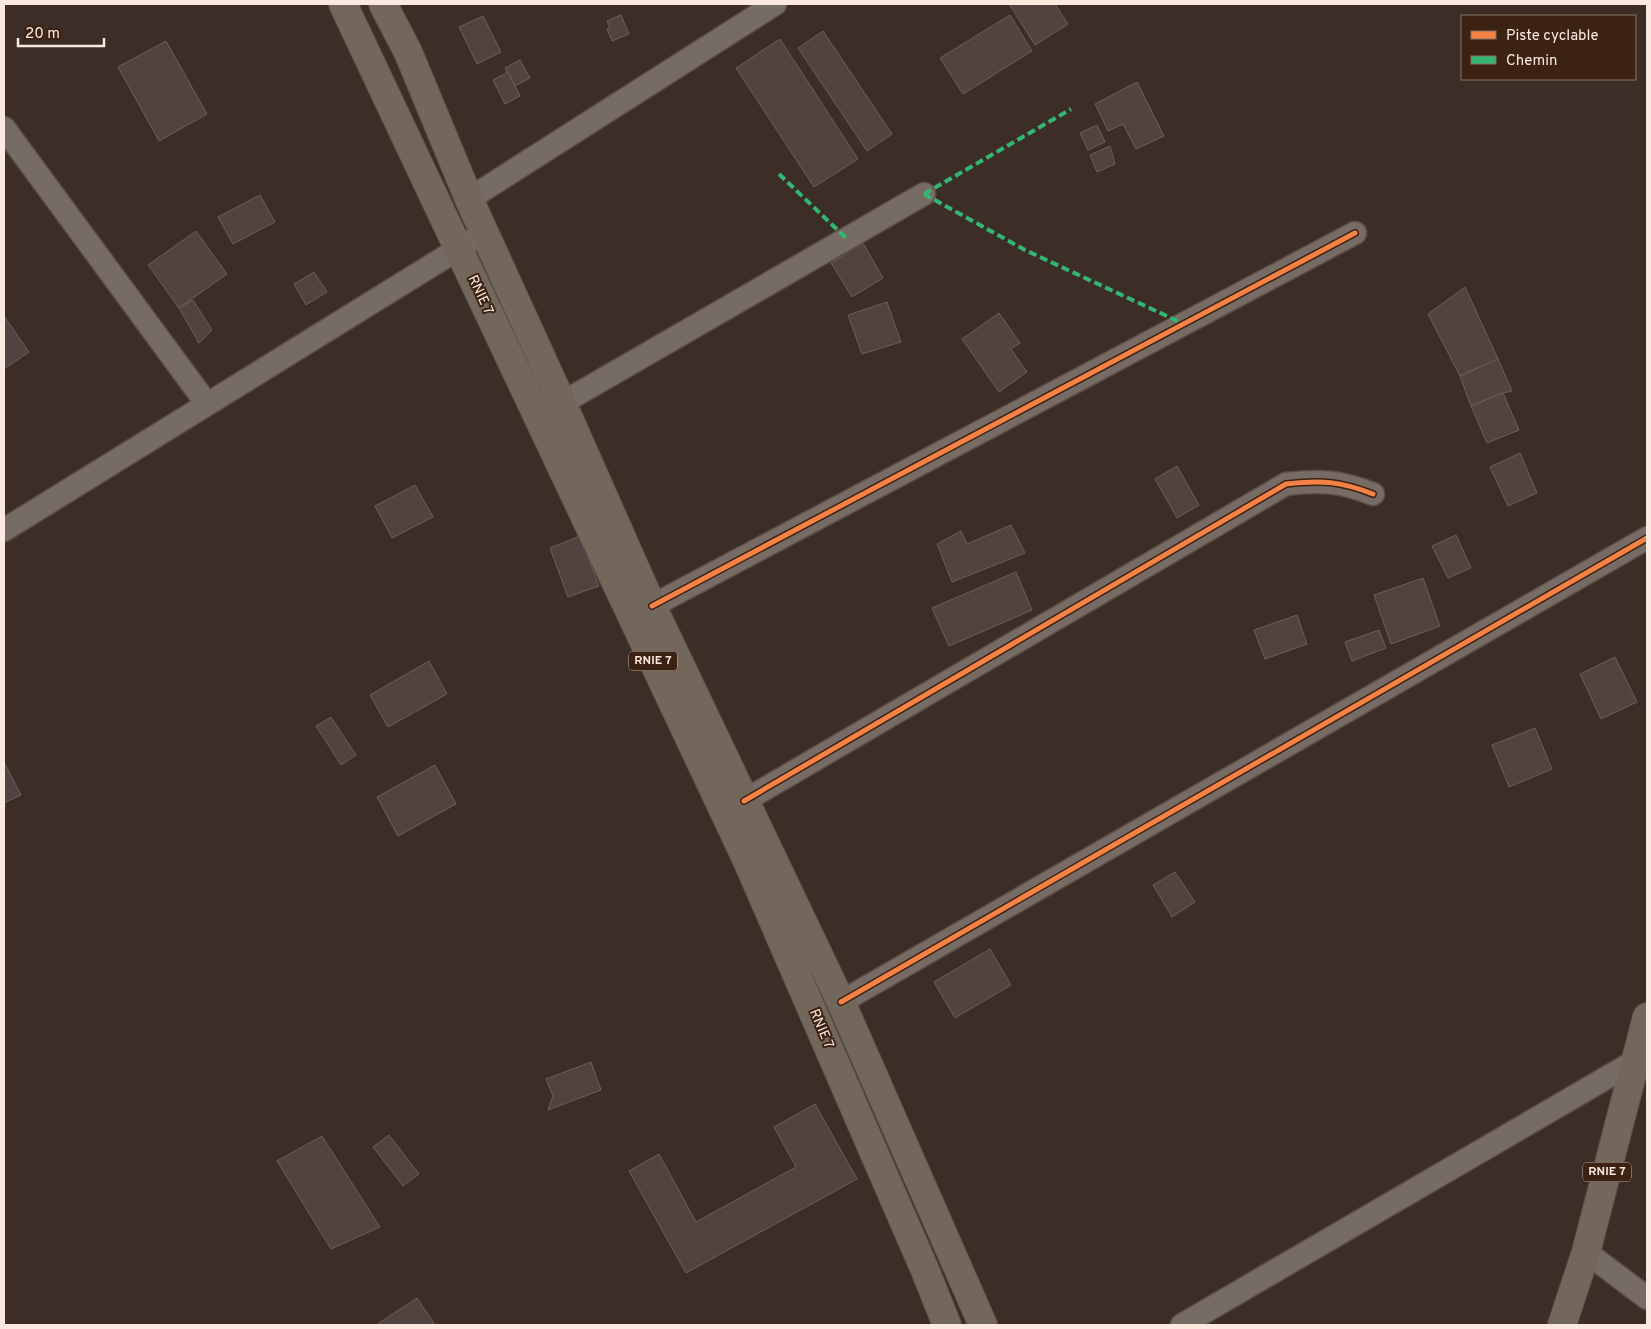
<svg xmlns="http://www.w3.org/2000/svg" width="1651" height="1329" font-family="Overpass,sans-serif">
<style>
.building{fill:#514440;stroke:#6c5f5b}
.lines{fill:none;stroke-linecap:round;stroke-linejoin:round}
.minor-casing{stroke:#5a4d45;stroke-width:25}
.primary-casing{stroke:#5a4d45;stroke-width:30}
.minor{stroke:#776c65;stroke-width:22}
.primary{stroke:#73665a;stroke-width:28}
.quiet{stroke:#33b770;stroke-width:4;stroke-dasharray:8 4;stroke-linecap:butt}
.cycleway-casing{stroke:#3b2212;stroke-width:8}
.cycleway{stroke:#f48246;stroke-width:5}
.labels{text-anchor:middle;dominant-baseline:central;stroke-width:4;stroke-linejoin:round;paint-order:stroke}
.shield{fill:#3b2212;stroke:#c1ada2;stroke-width:1}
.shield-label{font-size:12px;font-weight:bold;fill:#fbe9df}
.street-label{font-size:14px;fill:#fbe9df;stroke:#3b2212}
</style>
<rect width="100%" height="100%" fill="#3c2e26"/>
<g class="building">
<path d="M1009,4H1055L1068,24L1035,45Z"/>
<path d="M621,15L629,34L612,41L607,29L610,27L607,21Z"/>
<path d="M1010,15L1032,51L963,94L940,58Z"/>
<path d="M483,16L501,52L477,64L459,27Z"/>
<path d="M823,31L892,134L867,151L798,48Z"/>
<path d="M780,39L858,159L814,187L736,68Z"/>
<path d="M166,41L207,114L159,141L118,67Z"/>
<path d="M520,60L530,78L515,86L505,68Z"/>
<path d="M508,72L520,96L505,104L493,80Z"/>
<path d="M1137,82L1164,136L1136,149L1123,124L1108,131L1095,104Z"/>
<path d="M1097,125L1105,142L1088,150L1080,133Z"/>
<path d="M1110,146L1115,164L1097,172L1090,155Z"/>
<path d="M260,195L275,222L233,244L218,217Z"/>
<path d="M196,231L227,274L179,308L148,265Z"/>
<path d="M863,243L883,278L852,297L831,263Z"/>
<path d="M314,272L327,292L306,305L294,284Z"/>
<path d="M1465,287L1498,359L1460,376L1428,314Z"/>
<path d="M193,300L212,330L199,343L179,308Z"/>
<path d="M887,302L901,342L862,354L848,315Z"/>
<path d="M999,313L1020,343L1011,349L1027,372L999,392L962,339Z"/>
<path d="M4,316L29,352L4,369Z"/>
<path d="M1498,359L1512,391L1503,393L1471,406L1460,376Z"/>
<path d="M1503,393L1519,430L1487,443L1471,406Z"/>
<path d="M1520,453L1537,493L1508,506L1490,467Z"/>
<path d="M1177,466L1199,505L1177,518L1155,479Z"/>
<path d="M415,485L433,517L392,538L375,506Z"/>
<path d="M1011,525L1025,553L952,582L937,544L961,531L967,544Z"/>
<path d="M1456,535L1471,568L1448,578L1432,546Z"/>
<path d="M580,536L599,586L568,597L550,548Z"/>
<path d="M1016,572L1032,610L949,646L932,608Z"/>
<path d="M1423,578L1440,626L1391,644L1374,595Z"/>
<path d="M1297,615L1307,644L1265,659L1254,630Z"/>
<path d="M1379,630L1386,648L1352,661L1345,642Z"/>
<path d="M1615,657L1637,702L1601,719L1580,674Z"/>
<path d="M429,661L447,694L388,727L370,695Z"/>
<path d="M331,717L356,755L341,765L316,726Z"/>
<path d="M1535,728L1552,769L1509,787L1492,745Z"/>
<path d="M4,762L21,795L4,803Z"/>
<path d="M435,765L456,804L398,836L377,797Z"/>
<path d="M1175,872L1195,902L1172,917L1153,885Z"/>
<path d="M990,949L1011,985L955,1018L934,982Z"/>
<path d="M591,1062L601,1090L548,1110L553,1096L546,1079Z"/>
<path d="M815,1104L857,1179L686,1273L629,1171L659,1154L696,1222L796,1167L774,1127Z"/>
<path d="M389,1135L419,1174L403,1186L373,1147Z"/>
<path d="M322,1136L380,1227L331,1249L277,1161Z"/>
<path d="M417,1298L435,1325H381L379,1323Z"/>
</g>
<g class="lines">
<defs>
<g id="minor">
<path d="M4,128L207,404"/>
<path d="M469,199L775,4"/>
<path d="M562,403L924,194"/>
<path d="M4,530L484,233"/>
<path d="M652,606L1355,233"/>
<path d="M744,801L1286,484C1321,480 1340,481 1373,494"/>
<path d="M841,1002L1647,538"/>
<path d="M1586,1252L1647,1298"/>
<path d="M1182,1325L1637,1060"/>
</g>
<g id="primary">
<path d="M343,4L746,858L925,1270L947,1325"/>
<path d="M383,4L408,52L469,199L562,403L652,606L841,1002L983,1325"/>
<path d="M1562,1325L1586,1252L1647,1017"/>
</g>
</defs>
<use href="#minor" class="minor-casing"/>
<use href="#primary" class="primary-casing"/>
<use href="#minor" class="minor"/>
<use href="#primary" class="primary"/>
<g class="quiet">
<path d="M779,174L846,238"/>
<path d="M924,194L1025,250L1184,324"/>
<path d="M924,194L1071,109"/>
</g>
<defs>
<g id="cycleway">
<path d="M652,606L1355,233"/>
<path d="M744,801L1286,484C1321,480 1340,481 1373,494"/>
<path d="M841,1002L1647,538"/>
</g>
</defs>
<use href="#cycleway" class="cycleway-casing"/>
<use href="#cycleway" class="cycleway"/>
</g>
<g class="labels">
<g class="shield">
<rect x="629" y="651.5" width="48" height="19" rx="4"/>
<rect x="1583" y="1162.5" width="48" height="19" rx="4"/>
</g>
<g class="shield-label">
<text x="653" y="661">RNIE 7</text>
<text x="1607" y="1172">RNIE 7</text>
</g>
<g class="street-label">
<text transform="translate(480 295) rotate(65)">RNIE 7</text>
<text transform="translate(821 1029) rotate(67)">RNIE 7</text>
</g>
</g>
<rect width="1651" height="1329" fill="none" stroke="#fbe9df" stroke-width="10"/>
<rect x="1461" y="15" width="175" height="65" fill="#3b2212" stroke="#887264"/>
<rect x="1471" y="31" width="25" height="8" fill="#f48246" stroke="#887264"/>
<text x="1506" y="40" font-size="15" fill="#fbe9df">Piste cyclable</text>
<rect x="1471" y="56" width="25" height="8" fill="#33b770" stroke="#887264"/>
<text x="1506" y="65" font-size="15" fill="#fbe9df">Chemin</text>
<path d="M18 38v8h86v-8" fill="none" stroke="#fbe9df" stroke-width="2.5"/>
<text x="25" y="38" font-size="15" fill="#fbe9df" stroke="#3b2212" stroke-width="4" paint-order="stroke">20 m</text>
</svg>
